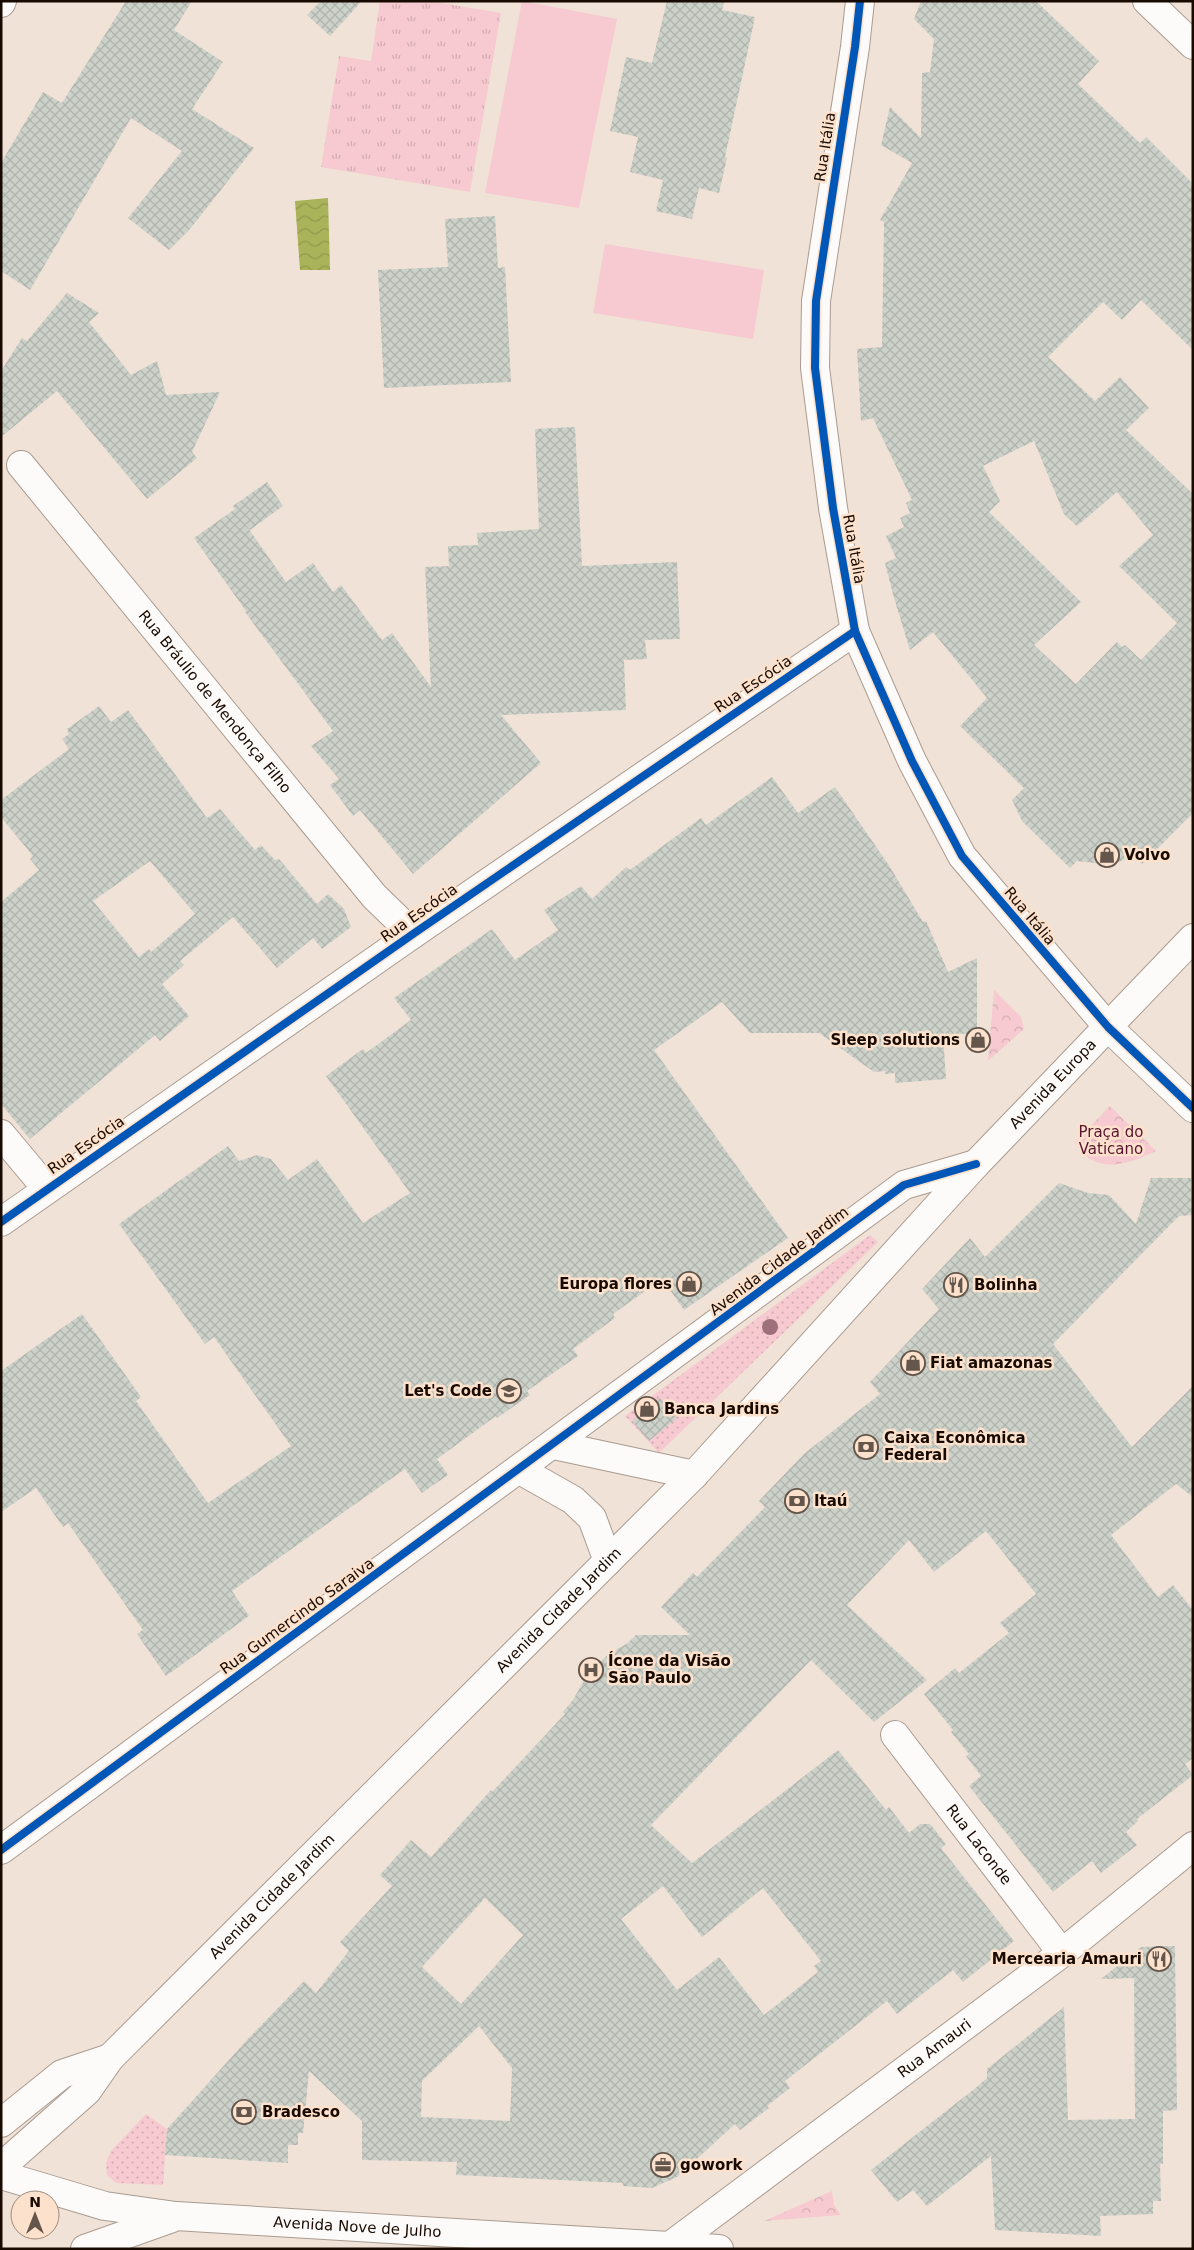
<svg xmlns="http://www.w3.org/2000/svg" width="1194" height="2250" font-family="'DejaVu Sans',sans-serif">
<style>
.grass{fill:url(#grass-tufts)}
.park{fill:url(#park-crowns)}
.garden{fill:url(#garden-dots)}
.pitch{fill:#f6cad0}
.water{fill:url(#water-waves)}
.building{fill:url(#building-cross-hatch);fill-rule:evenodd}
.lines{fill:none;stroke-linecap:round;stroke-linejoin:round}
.street-casing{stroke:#aa9b90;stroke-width:30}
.secondary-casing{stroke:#aa9b90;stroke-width:30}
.primary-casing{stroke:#aa9b90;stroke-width:30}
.street{stroke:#fdfbf9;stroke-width:28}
.secondary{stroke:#fdfbf9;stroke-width:28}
.primary{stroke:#fdfbf9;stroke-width:28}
.cycleway-casing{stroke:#fce1cc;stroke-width:11}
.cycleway{stroke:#0057b8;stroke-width:8}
.tree{fill:#9d707b}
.labels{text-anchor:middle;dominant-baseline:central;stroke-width:5;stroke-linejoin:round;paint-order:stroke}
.street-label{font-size:15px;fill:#190a01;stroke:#fce1cc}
.poi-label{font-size:15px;font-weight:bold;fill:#190a01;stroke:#fce1cc;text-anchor:start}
.park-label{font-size:15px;fill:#591330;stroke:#fce1cc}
</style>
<defs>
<pattern id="grass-tufts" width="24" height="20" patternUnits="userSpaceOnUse" patternTransform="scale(1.25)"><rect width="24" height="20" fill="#f6cad0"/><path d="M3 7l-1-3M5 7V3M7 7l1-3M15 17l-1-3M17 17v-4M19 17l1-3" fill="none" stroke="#d2acb1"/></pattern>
<pattern id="park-crowns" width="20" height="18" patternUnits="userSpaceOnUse" patternTransform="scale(1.25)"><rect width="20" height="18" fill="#f6cad0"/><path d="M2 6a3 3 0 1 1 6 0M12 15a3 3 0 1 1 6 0" fill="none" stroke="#d2acb1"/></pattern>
<pattern id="garden-dots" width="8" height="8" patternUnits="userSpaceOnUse" patternTransform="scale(1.25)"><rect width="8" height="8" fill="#f6cad0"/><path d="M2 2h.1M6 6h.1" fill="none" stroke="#d2acb1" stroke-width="1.8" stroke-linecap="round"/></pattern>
<pattern id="water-waves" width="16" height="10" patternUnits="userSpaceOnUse" patternTransform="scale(1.25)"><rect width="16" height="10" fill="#a9b359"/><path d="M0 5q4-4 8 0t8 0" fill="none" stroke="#91994c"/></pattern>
<pattern id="building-cross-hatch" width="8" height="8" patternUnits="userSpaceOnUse" patternTransform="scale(1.25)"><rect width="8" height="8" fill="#ccd2ca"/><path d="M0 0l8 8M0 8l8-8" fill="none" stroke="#afb3ac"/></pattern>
</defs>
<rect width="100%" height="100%" fill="#f1e2d7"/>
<path class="grass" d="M380,1H430L501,13L470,192L321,167L339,56L371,61Z"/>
<g class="park">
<path d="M994,990L1021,1017L1024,1029L988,1061Z"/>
<path d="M1110,1106L1156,1151C1129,1164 1094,1177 1075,1142Z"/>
<path d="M832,2191L834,2205L841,2215L764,2221Z"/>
</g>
<g class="garden">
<path d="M870,1235L878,1242L659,1453L625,1416Z"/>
<path d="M146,2114L167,2129L163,2185L116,2183L107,2175L106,2163L111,2151Z"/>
</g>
<g class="pitch">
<path d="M522,1L617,19L579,208L485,193Z"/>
<path d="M605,244L764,270L753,339L593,313Z"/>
</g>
<path class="water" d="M328,198L330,270H300L295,201Z"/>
<g class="building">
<path d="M126,1H192L174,30L223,62L192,109L254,148L190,229L169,250L128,218L182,151L131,118L30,290L1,271V163L43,92L62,103Z"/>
<path d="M321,1H362L330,36L307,15Z"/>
<path d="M667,1H724L722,10L755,17L725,157L727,158L719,193L699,188L692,219L656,211L663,180L630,172L638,137L610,131L626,57L652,63Z"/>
<path d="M921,1H1036L1099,61L1078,84L1140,143L1146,137L1193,184V350L1141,300L1122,320L1103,302L1048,357L1095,401L1120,377L1149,408L1126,430L1193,494V813L1142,864L1133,856L1111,865L1077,861L1070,868L1022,821L1012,800L1024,788L960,726L987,698L933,632L910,650L894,598L885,563L896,558L886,536L904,527L900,518L910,513L906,503L912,500L873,418L861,421L857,349L882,347L884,222L880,220L912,163L881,145L890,107L921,138L922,73L930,72L934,39L914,19ZM1034,441L1064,514L1077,526L1117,492L1153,535L1119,566L1177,623L1141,660L1125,645L1122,647L1117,642L1076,684L1034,645L1081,602L989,512L1000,501L983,466Z"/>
<path d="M495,216L498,268L505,267L511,382L384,388L378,270L448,267L445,219Z"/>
<path d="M67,293L99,313L89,322L131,375L157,361L166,395L220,392L192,452L197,458L147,499L57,391L1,437V371L22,338L27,341Z"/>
<path d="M575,427L582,566L677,562L680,639L645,640L647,659L624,660L626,710L501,715L541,763L413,874L360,810L353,816L330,785L339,779L311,746L333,731L245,612L246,611L194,538L235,509L233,506L267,482L283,506L250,530L241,518L286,582L313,563L333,592L341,585L382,640L392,633L431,687L425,567L449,566L448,546L478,545L477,533L539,529L535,429Z"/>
<path d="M99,706L111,722L128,710L207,818L220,809L255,850L261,845L275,860L279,859L317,904L328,894L344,909L351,927L322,949L313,938L277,968L233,917L180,961L184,965L162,984L189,1016L160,1041L155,1035L30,1139L1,1104V902L39,870L30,859L33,856L1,817V800L69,749L62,739L69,734L67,729ZM150,861L195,914L151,952L149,949L139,957L93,901Z"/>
<path d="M772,777L798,813L835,787L890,867L923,922L926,921L948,972L977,958V1033L943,1035L946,1079L895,1083V1073L885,1074V1071L874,1072L819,1033H750L722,1002L654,1050L788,1238L684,1310L662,1279L613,1314L615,1318L573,1349L578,1356L527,1391L530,1395L497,1418L496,1416L437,1459L448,1475L422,1493L405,1469L232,1591L249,1616L166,1676L137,1634L143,1630L68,1523L63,1527L36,1488L1,1512V1371L82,1314L141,1397L136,1401L208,1503L291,1446L214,1337L205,1344L119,1224L228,1146L239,1161L257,1155L271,1159L288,1180L317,1159L363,1223L410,1193L326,1076L363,1049L366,1053L411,1020L394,998L492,929L515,960L558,930L544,910L581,886L592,899L626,867L630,870L701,818L706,825Z"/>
<path d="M1151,1178H1191L1192,1215L1179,1216L1053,1344L1132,1447L1193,1386V1497L1176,1484L1111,1535L1158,1597L1173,1585L1193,1610V1758L1185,1764L1193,1775L1137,1819L1138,1821L1126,1832L1137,1845L1101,1873L1092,1861L1053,1892L969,1786L981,1776L966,1756L969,1754L951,1732L953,1730L924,1694L955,1668L959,1673L1009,1633L1000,1623L1036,1594L986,1531L934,1572L909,1540L847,1605L927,1680L874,1722L811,1660L651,1825L692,1863L838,1750L886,1810L889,1807L909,1833L920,1824H930L946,1844L941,1848L1014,1941L963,1982L953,1970L897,2014L887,2001L785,2081L790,2088L767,2106L769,2108L740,2130L735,2124L677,2177L652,2188L623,2186V2183L456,2175L457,2162L362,2160V2121L309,2071L303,2133H298V2145H288V2163L165,2155L167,2129L246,2041L304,1981L316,1993L349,1951L340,1942L392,1886L380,1875L411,1840L431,1857L491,1790L492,1792L565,1714L563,1712L573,1700L586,1677L607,1655L628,1643L636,1635H690L661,1607L693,1573L697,1577L765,1507L759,1501L805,1453L880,1394L870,1382L939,1309L922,1289L970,1238L985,1257L1059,1183L1088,1193L1109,1195L1136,1224ZM663,1886L702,1937L763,1888L821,1961L814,1966L818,1972L764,2015L719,1957L677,1990L621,1919ZM485,1898L523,1935L461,2004L422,1967ZM479,2026L512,2068L510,2121L421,2117L422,2081Z"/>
<path d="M660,1398L677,1418L649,1441L632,1421Z"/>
<path d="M1175,1946L1177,2110L1163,2111V2164H1160L1161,2201H1153V2214L1100,2216L1101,2236L995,2230L991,2156L927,2206L913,2190L897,2202L871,2170L973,2090L987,2078V2069L1064,2007L1068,2120L1135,2119L1134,1978L1101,1979L1141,1947Z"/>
</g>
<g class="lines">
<defs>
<g id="street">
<path d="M860,1L855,47L816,301L815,368L833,508L855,631L912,761L962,856L1108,1027L1193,1108"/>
<path d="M1147,1L1193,45"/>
<path d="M1,3L2,1"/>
<path id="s1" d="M21,465L374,896L413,934"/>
<path d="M1,1134L47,1189"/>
<path d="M1,1222L413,934L855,631"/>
<path d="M554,1445L694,1475"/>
<path id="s2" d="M895,1735L1062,1953"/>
<path d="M1,1850L904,1185L976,1164"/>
<path id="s3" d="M670,2246L1062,1953L1193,1846"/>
</g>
<g id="secondary">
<path d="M520,1470L573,1500L592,1518L608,1561"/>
<path d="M1,2123L62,2074L110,2058"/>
<path id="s4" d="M1,2167L87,2091L110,2058L694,1475L976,1164L1193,938"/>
</g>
<g id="primary">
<path id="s5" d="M1,2175L105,2206L176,2216L719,2249"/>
<path d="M85,2249L172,2218"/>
</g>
</defs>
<use href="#street" class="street-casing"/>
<use href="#secondary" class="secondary-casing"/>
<use href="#primary" class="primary-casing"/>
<use href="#street" class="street"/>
<use href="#secondary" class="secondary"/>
<use href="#primary" class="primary"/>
<defs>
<g id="cycleway">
<path d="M860,1L855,47L816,301L815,368L833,508L855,631L912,761L962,856L1108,1027L1193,1108"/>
<path d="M1,1222L413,934L855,631"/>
<path d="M1,1850L904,1185L976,1164"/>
</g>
</defs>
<use href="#cycleway" class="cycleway-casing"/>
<use href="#cycleway" class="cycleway"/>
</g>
<circle class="tree" cx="770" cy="1327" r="8"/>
<defs>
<symbol id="shop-ring" viewBox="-11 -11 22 22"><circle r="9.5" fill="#fce1cc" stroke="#65564c" stroke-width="1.5"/><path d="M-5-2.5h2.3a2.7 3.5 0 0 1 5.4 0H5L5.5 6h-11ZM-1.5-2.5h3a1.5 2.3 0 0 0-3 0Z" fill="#65564c"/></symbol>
<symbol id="restaurant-ring" viewBox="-11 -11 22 22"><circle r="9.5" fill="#fce1cc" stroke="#65564c" stroke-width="1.5"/><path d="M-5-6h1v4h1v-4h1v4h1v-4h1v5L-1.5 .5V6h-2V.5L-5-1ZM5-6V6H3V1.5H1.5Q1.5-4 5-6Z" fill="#65564c"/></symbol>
<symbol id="school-ring" viewBox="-11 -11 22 22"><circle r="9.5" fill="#fce1cc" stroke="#65564c" stroke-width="1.5"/><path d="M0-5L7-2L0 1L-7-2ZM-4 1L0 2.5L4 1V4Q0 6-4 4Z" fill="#65564c"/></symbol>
<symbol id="bank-ring" viewBox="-11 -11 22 22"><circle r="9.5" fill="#fce1cc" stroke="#65564c" stroke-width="1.5"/><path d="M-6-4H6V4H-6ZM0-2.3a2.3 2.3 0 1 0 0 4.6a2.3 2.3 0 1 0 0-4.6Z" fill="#65564c"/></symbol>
<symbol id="hospital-ring" viewBox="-11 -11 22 22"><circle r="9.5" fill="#fce1cc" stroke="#65564c" stroke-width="1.5"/><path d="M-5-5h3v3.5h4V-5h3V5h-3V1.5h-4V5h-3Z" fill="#65564c"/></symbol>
<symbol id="office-ring" viewBox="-11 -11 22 22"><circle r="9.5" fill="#fce1cc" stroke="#65564c" stroke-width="1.5"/><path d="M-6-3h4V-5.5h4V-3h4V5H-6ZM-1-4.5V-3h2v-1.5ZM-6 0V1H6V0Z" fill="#65564c"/></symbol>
</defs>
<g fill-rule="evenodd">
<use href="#shop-ring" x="1093" y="841" width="28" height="28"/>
<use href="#shop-ring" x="964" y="1026" width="28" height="28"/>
<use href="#shop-ring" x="675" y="1270" width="28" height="28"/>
<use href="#restaurant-ring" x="942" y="1271" width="28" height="28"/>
<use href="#shop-ring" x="899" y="1349" width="28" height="28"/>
<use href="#school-ring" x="495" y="1377" width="28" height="28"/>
<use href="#shop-ring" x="633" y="1395" width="28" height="28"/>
<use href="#bank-ring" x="852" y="1433" width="28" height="28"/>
<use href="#bank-ring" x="783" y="1487" width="28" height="28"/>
<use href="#hospital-ring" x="577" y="1656" width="28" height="28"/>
<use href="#restaurant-ring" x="1145" y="1945" width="28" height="28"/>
<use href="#bank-ring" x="230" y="2098" width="28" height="28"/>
<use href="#office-ring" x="649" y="2151" width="28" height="28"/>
</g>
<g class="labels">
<g class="street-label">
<text transform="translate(825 147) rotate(-81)">Rua Itália</text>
<text transform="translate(854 549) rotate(80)">Rua Itália</text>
<text transform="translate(753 684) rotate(-34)">Rua Escócia</text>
<text stroke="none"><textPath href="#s1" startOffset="306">Rua Bráulio de Mendonça Filho</textPath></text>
<text transform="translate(419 913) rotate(-35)">Rua Escócia</text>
<text transform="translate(1030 916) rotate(50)">Rua Itália</text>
<text stroke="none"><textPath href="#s4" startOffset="1511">Avenida Europa</textPath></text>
<text transform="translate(86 1145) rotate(-35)">Rua Escócia</text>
<text transform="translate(779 1261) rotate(-37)">Avenida Cidade Jardim</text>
<text stroke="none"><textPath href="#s4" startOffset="789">Avenida Cidade Jardim</textPath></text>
<text transform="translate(297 1616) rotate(-36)">Rua Gumercindo Saraiva</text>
<text stroke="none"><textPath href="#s2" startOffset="138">Rua Laconde</textPath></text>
<text stroke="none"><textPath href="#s4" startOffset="384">Avenida Cidade Jardim</textPath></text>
<text stroke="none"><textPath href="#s3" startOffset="330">Rua Amauri</textPath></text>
<text stroke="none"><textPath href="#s5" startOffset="362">Avenida Nove de Julho</textPath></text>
</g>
<g class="poi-label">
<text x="1124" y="855">Volvo</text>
<text x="960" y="1040" text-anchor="end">Sleep solutions</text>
<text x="672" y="1284" text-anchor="end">Europa flores</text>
<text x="974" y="1285">Bolinha</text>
<text x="930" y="1363">Fiat amazonas</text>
<text x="492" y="1391" text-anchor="end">Let's Code</text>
<text x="664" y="1409">Banca Jardins</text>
<text x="884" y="1438">Caixa Econômica<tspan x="884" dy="17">Federal</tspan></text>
<text x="814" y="1501">Itaú</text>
<text x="608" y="1661">Ícone da Visão<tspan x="608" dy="17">São Paulo</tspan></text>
<text x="1142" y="1959" text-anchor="end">Mercearia Amauri</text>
<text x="262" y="2112">Bradesco</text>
<text x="680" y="2165">gowork</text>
</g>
<g class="park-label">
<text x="1111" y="1132">Praça do<tspan x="1111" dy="17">Vaticano</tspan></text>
</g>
</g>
<rect width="1194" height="2250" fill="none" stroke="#190a01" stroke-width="5"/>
<g transform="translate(35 2215)"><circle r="24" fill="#fce1cc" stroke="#a18b7b"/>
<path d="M0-4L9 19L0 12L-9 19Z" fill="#65564c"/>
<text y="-8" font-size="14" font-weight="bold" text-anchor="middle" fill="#190a01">N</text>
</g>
</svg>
